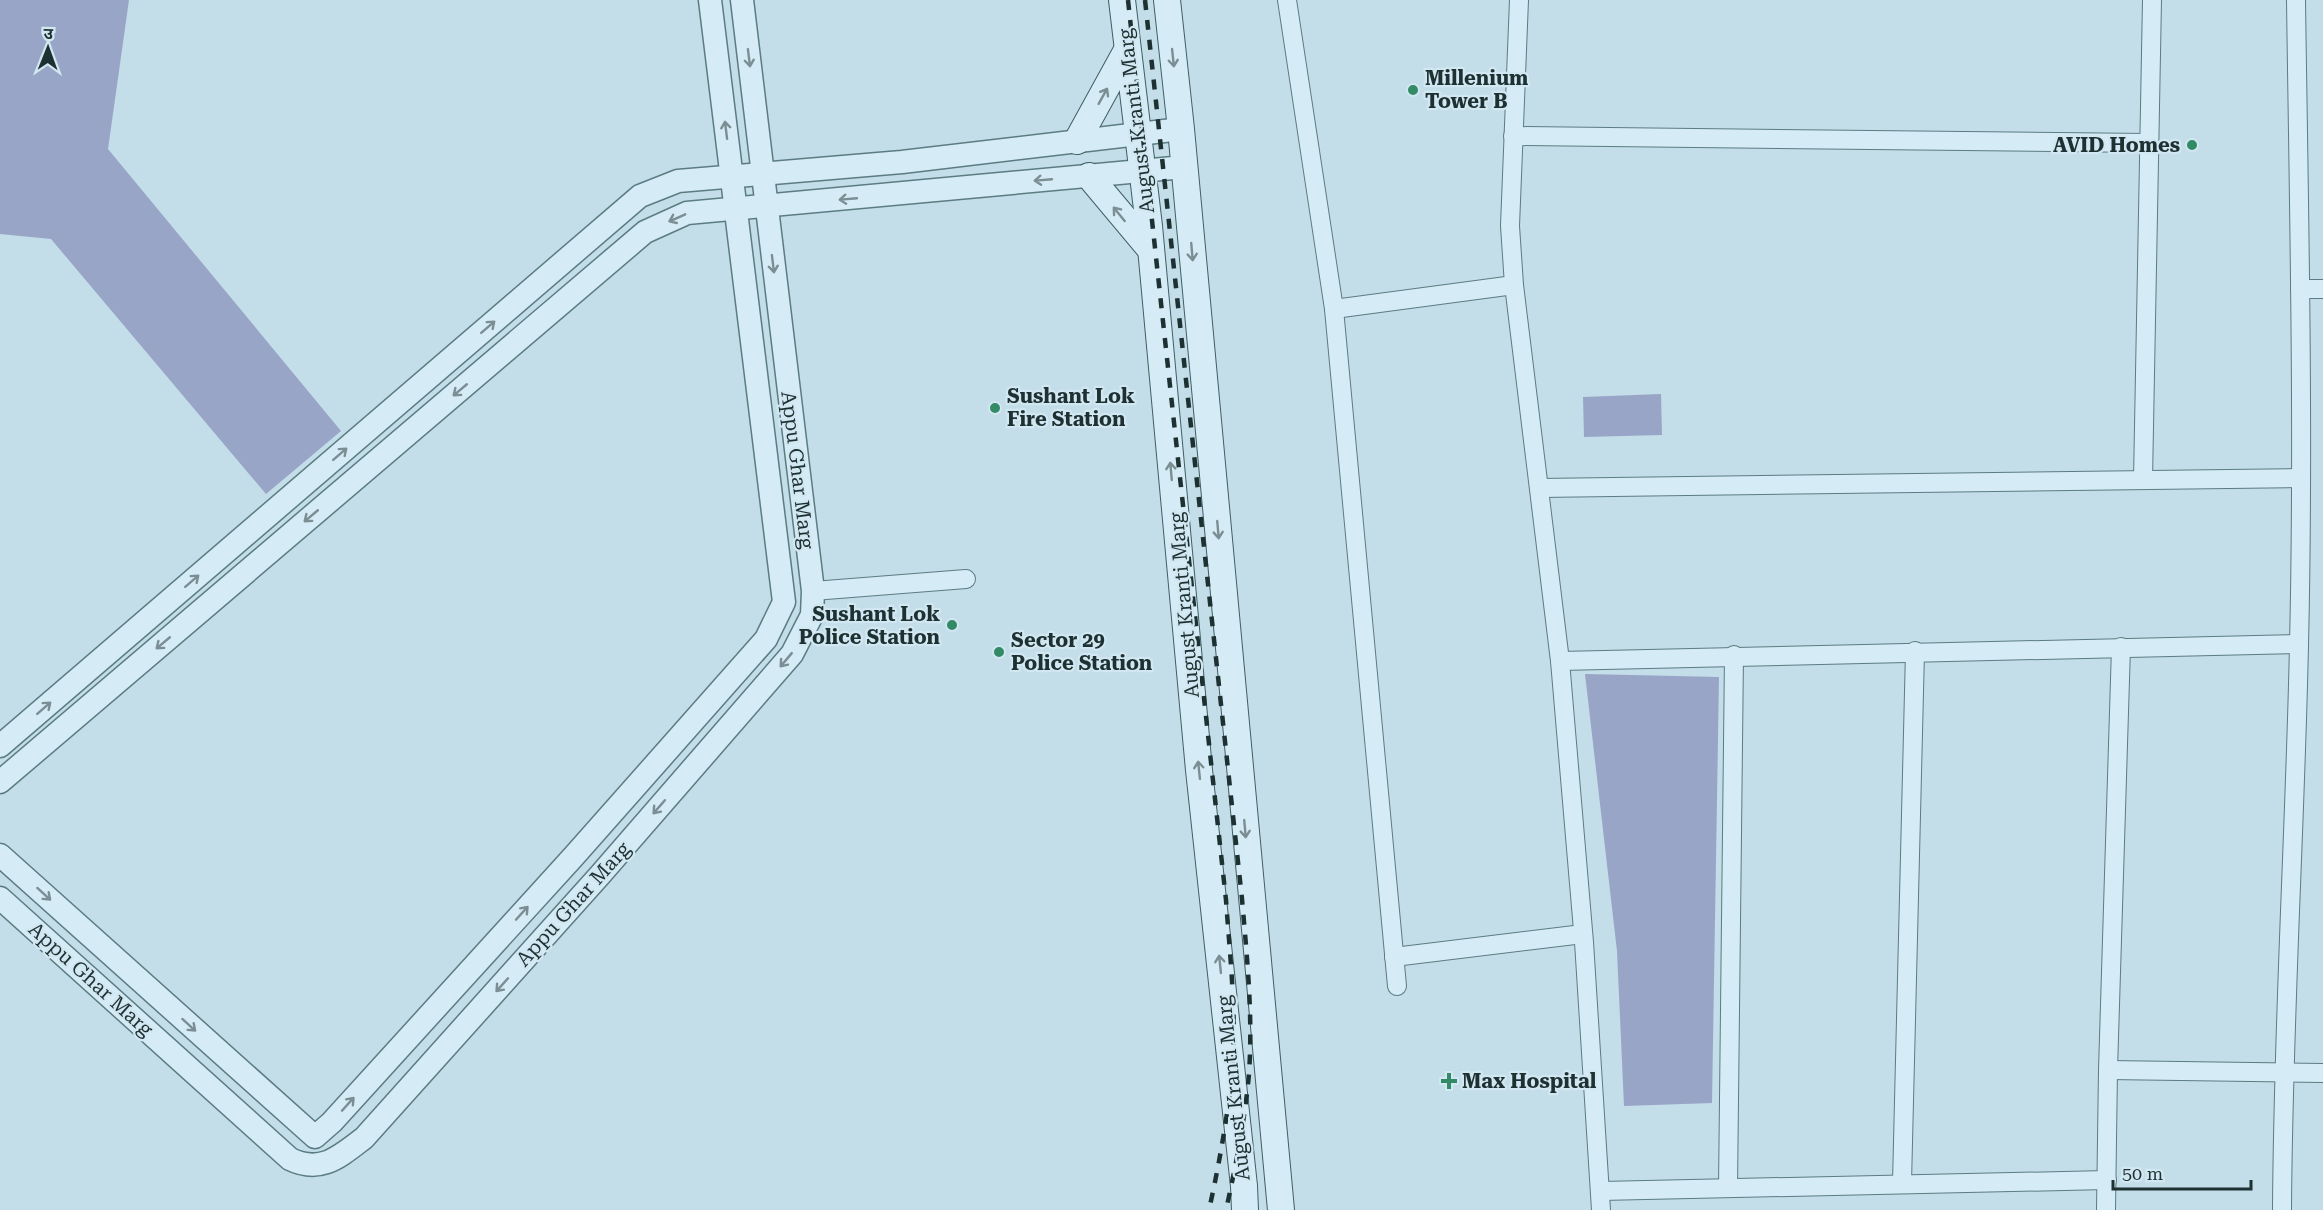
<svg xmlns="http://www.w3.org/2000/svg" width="2323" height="1210" font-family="'Roboto Serif','Noto Sans Devanagari',serif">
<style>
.green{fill:#98a5c6}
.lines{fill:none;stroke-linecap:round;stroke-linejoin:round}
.minor-casing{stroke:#5b7c81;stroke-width:20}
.tertiary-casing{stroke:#5b7c81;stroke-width:25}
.secondary-casing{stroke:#3f5f63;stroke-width:28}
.minor{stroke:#d5ebf5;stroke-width:18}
.tertiary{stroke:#d5ebf5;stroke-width:22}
.secondary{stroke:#d5ebf5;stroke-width:26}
.rail{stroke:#1e3132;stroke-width:4.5;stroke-dasharray:10 10;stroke-linecap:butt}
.oneway{stroke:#7a8e94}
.poi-dot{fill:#328a66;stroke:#d1e7f1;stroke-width:2}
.labels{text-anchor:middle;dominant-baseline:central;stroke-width:4.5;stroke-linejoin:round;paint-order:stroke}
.poi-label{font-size:20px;font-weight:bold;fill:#1e3132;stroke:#d1e7f1;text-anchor:start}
.street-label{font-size:20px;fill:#1e3132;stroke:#d1e7f1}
</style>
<rect width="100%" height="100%" fill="#c3dde9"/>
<g class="green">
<path d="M0,0H129L108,149L341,431L266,494L51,239L0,234Z"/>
<path d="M1661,394L1662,435L1584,437L1583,397Z"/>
<path d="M1585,674L1719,677L1712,1103L1624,1106L1617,951Z"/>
</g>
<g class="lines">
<defs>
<g id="minor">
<path d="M1287,0L1334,309L1397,986"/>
<path d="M1519,0L1510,226L1514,285L1560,661L1584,942L1601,1210"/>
<path d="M1513,136L2149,143"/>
<path d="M2300,289H2323"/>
<path d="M1334,309L1514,285"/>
<path d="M2143,480L2152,0"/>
<path d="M1539,488L2300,478"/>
<path d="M813,591L966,579"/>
<path d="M1560,661L2299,644"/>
<path d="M1394,957L1583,934"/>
<path d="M2108,1070L2323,1073"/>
<path d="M1902,1183L1915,651"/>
<path d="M1728,1188L1734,655"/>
<path d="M1601,1191L2107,1180"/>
<path d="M2106,1210L2108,1070L2121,647"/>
<path d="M2282,1210C2283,1021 2295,833 2299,645C2304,430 2299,215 2296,0"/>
</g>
<g id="tertiary">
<path d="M0,746L640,196L678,181L902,162L1181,129"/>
<path d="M0,782L645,232L687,213L1184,167"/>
<path d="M0,855L315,1137L332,1122L574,856L766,639L784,602L710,0"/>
<path d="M0,898L290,1159C321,1174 339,1157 364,1138L600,875L792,654L812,615L813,591L742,0"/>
</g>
<g id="secondary">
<path d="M1122,0L1149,226L1199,770L1244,1186L1245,1210"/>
<path d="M1167,0L1181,129L1281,1210"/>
<path d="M1077,141L1127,50"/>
<path d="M1089,176L1151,250"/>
</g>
</defs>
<use href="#minor" class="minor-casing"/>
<use href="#tertiary" class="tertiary-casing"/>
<use href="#secondary" class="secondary-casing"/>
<use href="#minor" class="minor"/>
<use href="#tertiary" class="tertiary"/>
<use href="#secondary" class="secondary"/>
<g class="rail">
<path d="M1128,0L1226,900C1230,957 1237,1017 1232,1074C1227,1120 1219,1165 1209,1210"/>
<path d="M1145,0L1242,899C1247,957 1253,1015 1249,1074C1245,1119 1236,1165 1226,1210"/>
</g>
</g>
<defs><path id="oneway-shaft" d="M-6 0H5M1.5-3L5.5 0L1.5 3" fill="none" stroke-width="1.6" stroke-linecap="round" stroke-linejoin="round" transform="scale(1.5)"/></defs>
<g class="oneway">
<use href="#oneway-shaft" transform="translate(749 58) rotate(83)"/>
<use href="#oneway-shaft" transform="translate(1173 58) rotate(84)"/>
<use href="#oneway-shaft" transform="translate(1103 96) rotate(-61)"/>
<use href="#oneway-shaft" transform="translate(726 130) rotate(-97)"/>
<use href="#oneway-shaft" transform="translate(1043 180) rotate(175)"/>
<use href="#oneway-shaft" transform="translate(848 199) rotate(175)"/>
<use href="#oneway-shaft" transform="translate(1119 214) rotate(-129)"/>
<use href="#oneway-shaft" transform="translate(677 218) rotate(156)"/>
<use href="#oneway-shaft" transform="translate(1192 252) rotate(85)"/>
<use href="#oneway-shaft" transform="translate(773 264) rotate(83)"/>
<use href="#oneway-shaft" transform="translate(488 327) rotate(-41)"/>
<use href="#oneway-shaft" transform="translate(460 390) rotate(140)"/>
<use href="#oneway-shaft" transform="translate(340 454) rotate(-41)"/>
<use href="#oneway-shaft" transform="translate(1171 471) rotate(-95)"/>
<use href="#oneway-shaft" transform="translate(311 516) rotate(140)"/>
<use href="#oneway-shaft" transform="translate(1218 530) rotate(85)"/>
<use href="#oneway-shaft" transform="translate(192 581) rotate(-41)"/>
<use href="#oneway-shaft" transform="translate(163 643) rotate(140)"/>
<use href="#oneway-shaft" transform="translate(786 660) rotate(130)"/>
<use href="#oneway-shaft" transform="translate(44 708) rotate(-41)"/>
<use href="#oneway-shaft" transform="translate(1199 770) rotate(-96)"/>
<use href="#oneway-shaft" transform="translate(659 807) rotate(131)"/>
<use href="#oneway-shaft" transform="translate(1245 829) rotate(85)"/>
<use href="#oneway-shaft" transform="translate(44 894) rotate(42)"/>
<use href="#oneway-shaft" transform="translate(522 913) rotate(-48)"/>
<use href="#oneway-shaft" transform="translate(1220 964) rotate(-96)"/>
<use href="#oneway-shaft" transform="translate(502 985) rotate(132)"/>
<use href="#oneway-shaft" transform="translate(189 1025) rotate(42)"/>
<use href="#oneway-shaft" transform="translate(348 1104) rotate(-48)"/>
</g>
<g class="poi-dot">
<circle cx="1413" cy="90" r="6"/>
<circle cx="2192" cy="145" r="6"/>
<circle cx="995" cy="408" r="6"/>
<circle cx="952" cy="625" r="6"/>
<circle cx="999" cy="652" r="6"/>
<path d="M1446 1072h6v6h6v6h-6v6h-6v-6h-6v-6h6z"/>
</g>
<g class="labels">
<g class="poi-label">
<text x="1425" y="78">Millenium<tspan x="1425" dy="23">Tower B</tspan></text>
<text x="2180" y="145" text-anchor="end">AVID Homes</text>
<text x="1007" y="396">Sushant Lok<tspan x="1007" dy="23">Fire Station</tspan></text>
<text x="940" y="614" text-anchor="end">Sushant Lok<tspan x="940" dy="23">Police Station</tspan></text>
<text x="1011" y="640">Sector 29<tspan x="1011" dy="23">Police Station</tspan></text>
<text x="1462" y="1081">Max Hospital</text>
</g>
<g class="street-label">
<text transform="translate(1136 121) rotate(-97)">August Kranti Marg</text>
<text transform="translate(798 470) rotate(83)">Appu Ghar Marg</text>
<text transform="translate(1184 605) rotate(-95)">August Kranti Marg</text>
<text transform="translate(573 904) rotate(-48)">Appu Ghar Marg</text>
<text transform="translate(91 979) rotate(42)">Appu Ghar Marg</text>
<text transform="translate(1233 1088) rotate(-96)">August Kranti Marg</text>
</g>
</g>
<g transform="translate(48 48) rotate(1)" stroke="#d1e7f1" stroke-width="4.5" paint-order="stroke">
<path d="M0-4.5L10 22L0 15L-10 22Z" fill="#1e3132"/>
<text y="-9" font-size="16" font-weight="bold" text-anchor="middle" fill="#1e3132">उ</text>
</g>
<path d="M2113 1180v9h138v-9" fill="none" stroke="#1e3132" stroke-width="3"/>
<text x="2122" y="1180" font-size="18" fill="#1e3132" stroke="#d1e7f1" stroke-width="4.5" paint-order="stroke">50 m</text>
</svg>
